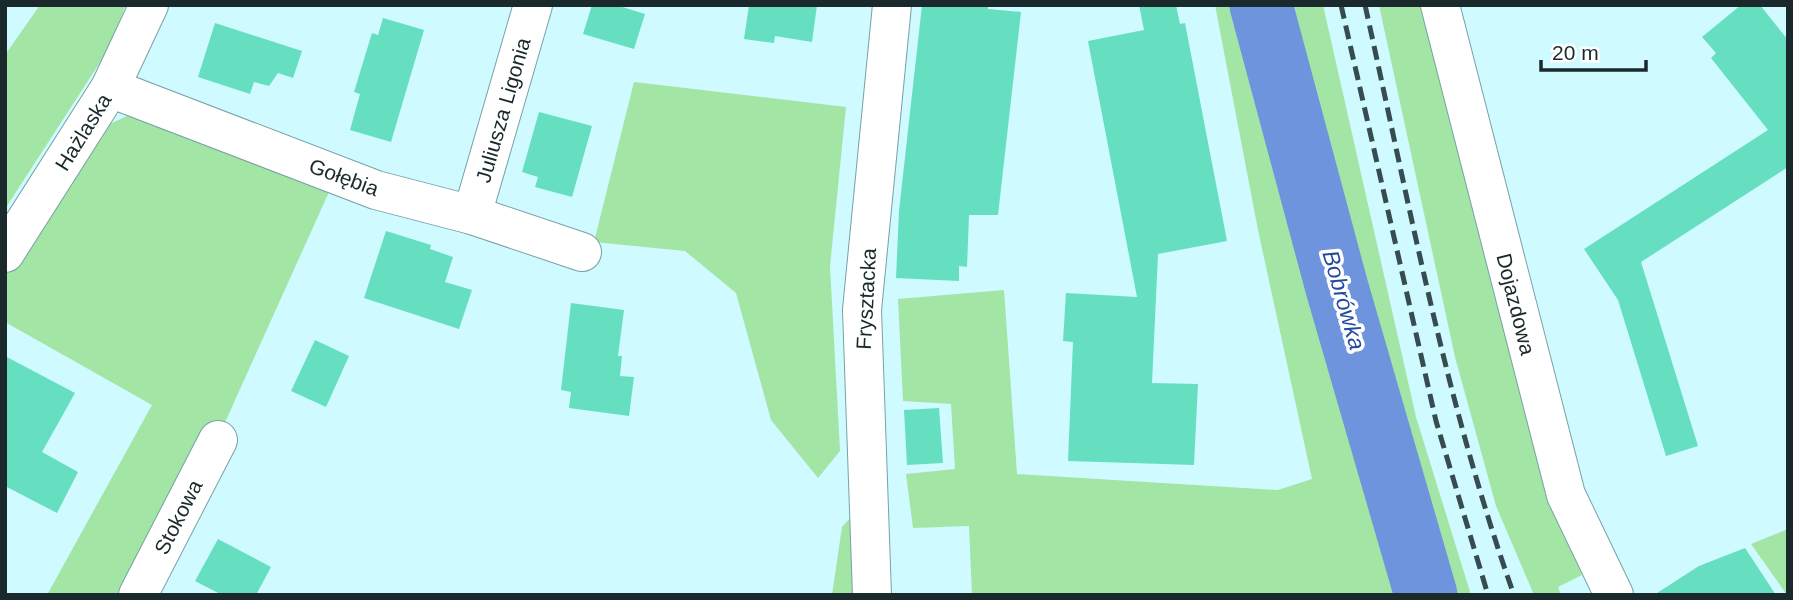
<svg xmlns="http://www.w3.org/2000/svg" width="1793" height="600" font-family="Helvetica,sans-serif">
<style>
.green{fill:#a3e5a5}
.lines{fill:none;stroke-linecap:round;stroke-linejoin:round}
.river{stroke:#6f94de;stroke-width:63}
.building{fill:#66dfc1}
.minor-casing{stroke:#78a1a5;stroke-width:40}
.minor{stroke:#fff;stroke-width:38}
.rail{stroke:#374c4e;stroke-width:5;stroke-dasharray:14 7;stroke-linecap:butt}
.labels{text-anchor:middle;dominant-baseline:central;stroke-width:7;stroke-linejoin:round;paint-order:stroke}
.street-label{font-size:21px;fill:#1a2a2c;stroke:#fff}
.water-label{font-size:23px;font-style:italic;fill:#224aa1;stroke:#fff}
</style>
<rect width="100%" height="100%" fill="#cffaff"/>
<g class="green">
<path d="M40,5H126L108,50L5,209V55Z"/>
<path d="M1215,5H1255L1336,382L1395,595H972L969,526L913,528L906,474L955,469L951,404L903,401L898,299L1004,290L1017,474L1278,490L1312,479L1258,230Z"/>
<path d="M1281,5H1323L1416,417L1471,595H1437C1378,401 1318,205 1281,5Z"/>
<path d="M1379,5H1424L1545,476L1582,575L1558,587L1561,595H1534L1496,506L1455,357Z"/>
<path d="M634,82L846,107L830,266L840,451L818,478L771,420L736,293L685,251L594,242Z"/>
<path d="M129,115L329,192L147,595H47L152,405L5,322V270L108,125Z"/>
<path d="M851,517L853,595H832L842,527Z"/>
<path d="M1788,529V595H1787L1751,544Z"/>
</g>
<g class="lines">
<path class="river" d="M1261,5L1337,288L1426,595"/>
</g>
<g class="building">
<path d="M592,5H616L645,14L634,49L583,34Z"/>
<path d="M749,5H817L812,42L775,36L774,43L744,39Z"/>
<path d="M922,5H988V9L1021,12L998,215H969L967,267L959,266V281L896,278L899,211Z"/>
<path d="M1139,5H1176L1180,24L1185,23L1227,241L1158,254L1152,383L1198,384L1194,465L1068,461L1073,342L1063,341L1066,293L1137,297L1088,41L1144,30Z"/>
<path d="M1741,5H1760L1788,40V167L1641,262L1698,446L1666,456L1618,300L1584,249L1768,130L1711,58L1716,53L1702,37Z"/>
<path d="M383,18L424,30L391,142L350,130L360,94L354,92L372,33L378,35Z"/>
<path d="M215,23L302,51L293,78L278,73L269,86L254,82L250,94L198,77Z"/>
<path d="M539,112L592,126L572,197L535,187L538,177L522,172Z"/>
<path d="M386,231L431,245L430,249L453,257L445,282L472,290L459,329L364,298Z"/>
<path d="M571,303L624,310L618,356H622L620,376L634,377L629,416L569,408L571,392L561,390Z"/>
<path d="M315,340L349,356L326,407L291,391Z"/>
<path d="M5,356L75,393L42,452L78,472L57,513L5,486Z"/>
<path d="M939,408L943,463L907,465L904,410Z"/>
<path d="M218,539L271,567L256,595H222L195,581Z"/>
<path d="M1745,548L1776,595H1654L1699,566Z"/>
</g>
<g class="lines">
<defs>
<g id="minor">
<path d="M1440,5L1566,495L1614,595"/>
<path d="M110,88L376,190L472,215L582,252"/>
<path d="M472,215L533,5"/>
<path d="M5,253L110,88L149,5"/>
<path d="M138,595L218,440"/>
<path d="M872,595L862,310L892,5"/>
</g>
</defs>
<use href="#minor" class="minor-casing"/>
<use href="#minor" class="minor"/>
<g class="rail">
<path d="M1341,5L1436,421L1488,595"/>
<path d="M1365,5C1409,203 1446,404 1514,595"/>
</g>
</g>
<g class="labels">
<g class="street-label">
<text transform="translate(503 110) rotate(-74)">Juliusza Ligonia</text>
<text transform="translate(83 132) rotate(-58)">Hażlaska</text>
<text transform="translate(344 177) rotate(20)">Gołębia</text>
<text transform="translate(866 299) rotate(-87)">Frysztacka</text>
<text transform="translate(1516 304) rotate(76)">Dojazdowa</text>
<text transform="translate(178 517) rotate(-63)">Stokowa</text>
</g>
<g class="water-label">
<text transform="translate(1344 300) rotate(74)">Bobrówka</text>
</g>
</g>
<rect width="1793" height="600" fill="none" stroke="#1a2a2c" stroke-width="14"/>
<path d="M1541 60v10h105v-10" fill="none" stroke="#1a2a2c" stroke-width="3.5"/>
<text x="1552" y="60" font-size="21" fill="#1a2a2c" stroke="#ffffff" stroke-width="5" paint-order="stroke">20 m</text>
</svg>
